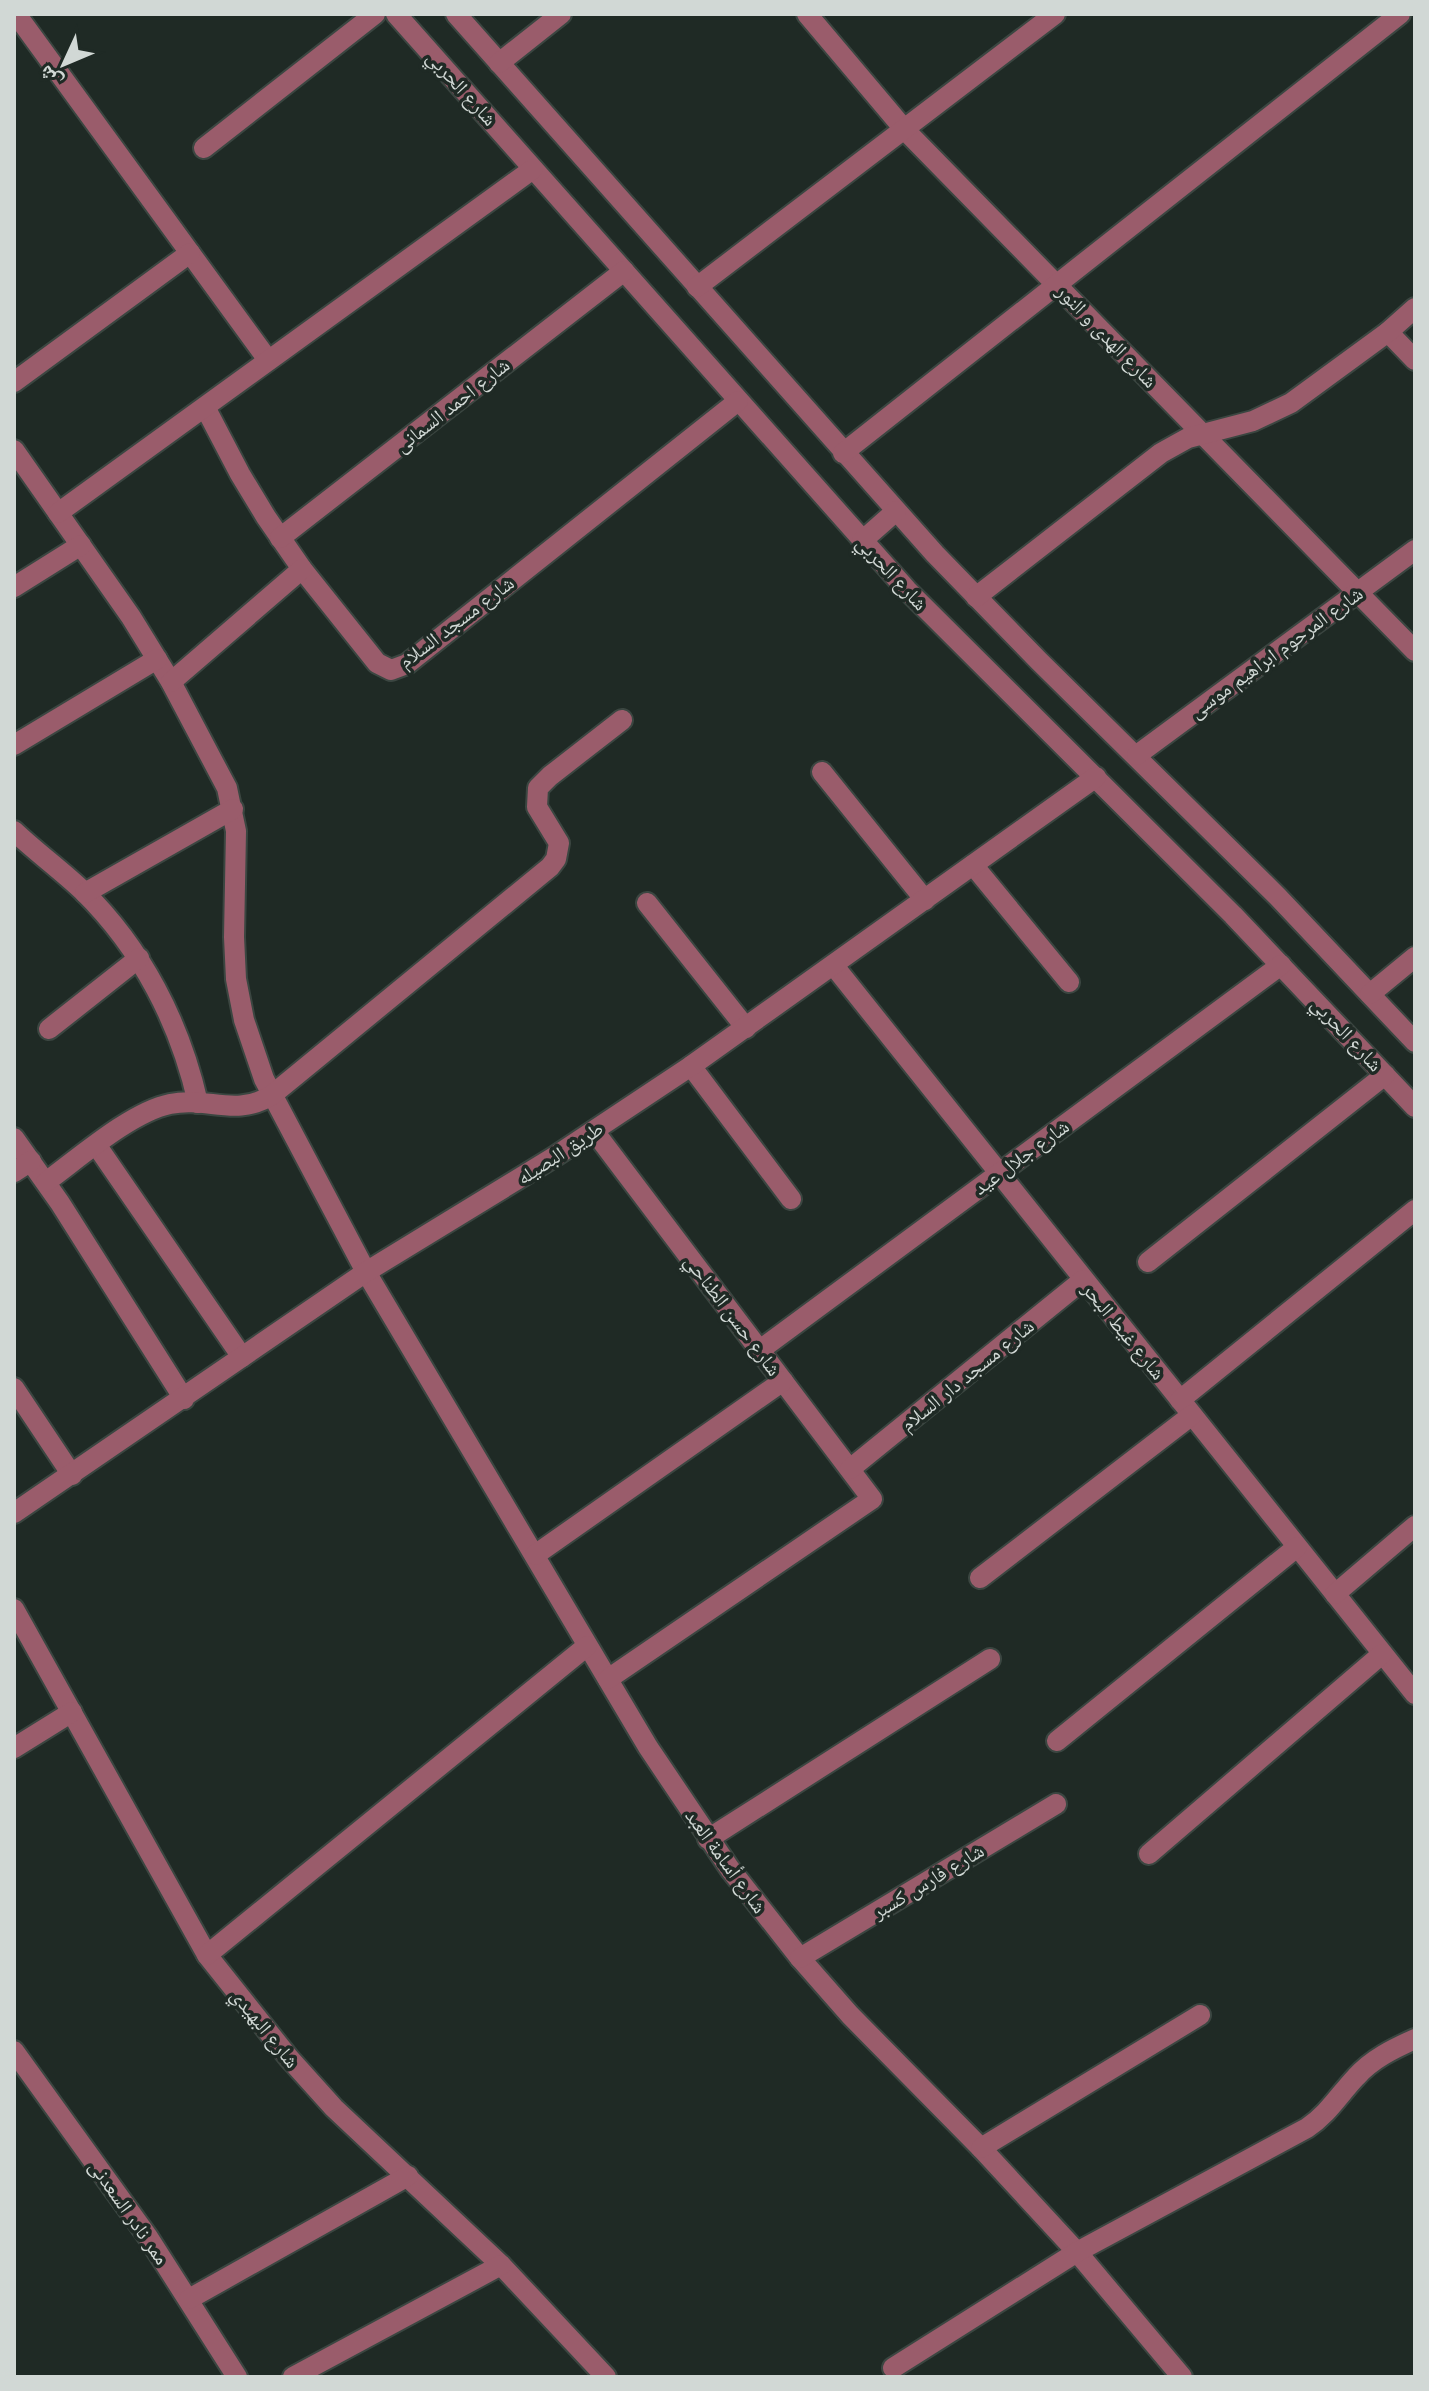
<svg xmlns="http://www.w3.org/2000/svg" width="1429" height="2391" font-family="Arial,'Noto Naskh Arabic',sans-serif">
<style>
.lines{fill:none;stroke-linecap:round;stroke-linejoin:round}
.minor-casing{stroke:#3b4641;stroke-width:24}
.minor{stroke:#9a5c6b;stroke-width:20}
.labels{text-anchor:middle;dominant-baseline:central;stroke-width:7;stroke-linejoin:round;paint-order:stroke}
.street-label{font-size:20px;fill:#d1d8d5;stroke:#1f2a25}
</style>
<rect width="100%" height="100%" fill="#1f2a25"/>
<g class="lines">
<defs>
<g id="minor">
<path d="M16,14L268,360"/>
<path d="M396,14L907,590L1233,915L1415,1107"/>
<path d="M456,14L935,554L1039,661L1278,897L1415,1042"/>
<path d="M807,14L904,129L1415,651"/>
<path d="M499,63L561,14"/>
<path d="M204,148L375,14"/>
<path d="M697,287L1055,14"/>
<path d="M1388,332L1415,360"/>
<path d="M14,382L190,253"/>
<path d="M205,407L240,474L266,517L302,569L377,663L391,670L407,664L738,401"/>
<path d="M14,450L131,617L171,682L227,788L236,831L234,937L236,979L244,1020L264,1079L366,1272L648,1747L730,1869L800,1958L850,2015L981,2148L1077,2252L1182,2377"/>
<path d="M843,453L1400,14"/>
<path d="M58,513L533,169"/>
<path d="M280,538L624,271"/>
<path d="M862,541L896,511"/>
<path d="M14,587L81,545"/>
<path d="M976,597L1161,453L1188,438L1253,421L1291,403L1388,332L1415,308"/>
<path d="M171,682L302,569"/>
<path d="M14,745L157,659"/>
<path d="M1137,755L1415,550"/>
<path d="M822,772L925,900"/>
<path d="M14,831C36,852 61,870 83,891C142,949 180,1023 198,1103"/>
<path d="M973,865L1069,982"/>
<path d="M85,893L233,809"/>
<path d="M647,903L746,1028"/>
<path d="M834,966L1415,1694"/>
<path d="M1370,994L1415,957"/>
<path d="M49,1029L139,958"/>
<path d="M691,1066L791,1199"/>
<path d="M594,1131L872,1499L608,1679"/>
<path d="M14,1138L60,1203L184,1399"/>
<path d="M97,1146L242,1357"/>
<path d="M14,1172L31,1161"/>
<path d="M46,1182C79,1158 131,1112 170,1104C208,1096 235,1118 272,1095L550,867L556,859L559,843L537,807L538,788L550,776L622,720"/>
<path d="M1148,1262L1385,1075"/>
<path d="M760,1350L1281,965"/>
<path d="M14,1388L72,1475"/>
<path d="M1180,1400L1415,1210"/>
<path d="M850,1469L1083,1280"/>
<path d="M14,1513L366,1272L554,1157L691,1066L1096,777"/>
<path d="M535,1555L783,1381"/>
<path d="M980,1578L1192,1415"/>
<path d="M1335,1594L1415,1526"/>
<path d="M14,1609L207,1955L289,2058L334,2108L501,2265L606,2377"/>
<path d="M1057,1741L1297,1547"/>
<path d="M14,1748L72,1712"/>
<path d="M708,1839L990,1659"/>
<path d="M1149,1854L1382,1654"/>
<path d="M207,1955L587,1646"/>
<path d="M800,1958L1056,1804"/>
<path d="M14,2051L148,2237L237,2377"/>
<path d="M981,2148L1200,2015"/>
<path d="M189,2299L408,2176"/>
<path d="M893,2368L1077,2252L1307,2128C1328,2114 1339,2095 1356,2077C1372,2059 1393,2049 1415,2039"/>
<path d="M293,2377L501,2265"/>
</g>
</defs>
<use href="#minor" class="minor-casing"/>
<use href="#minor" class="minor"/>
</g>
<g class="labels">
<g class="street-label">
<text transform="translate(462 88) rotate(48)">شارع الحربي</text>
<text transform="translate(1107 336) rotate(46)">شارع الهدى و النور</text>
<text transform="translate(452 405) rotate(-38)">شارع احمد السمانى</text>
<text transform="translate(892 573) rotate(47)">شارع الحربي</text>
<text transform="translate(456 622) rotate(-37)">شارع مسجد السلام</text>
<text transform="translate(1276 652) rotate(-36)">شارع المرحوم ابراهيم موسى</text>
<text transform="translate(1347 1034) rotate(47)">شارع الحربي</text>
<text transform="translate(560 1153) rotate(-33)">طريق البصيله</text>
<text transform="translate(1021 1157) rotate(-36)">شارع جلال عيد</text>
<text transform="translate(733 1315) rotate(53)">شارع حسن الطناحي</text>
<text transform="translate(1124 1331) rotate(51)">شارع غيط البحر</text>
<text transform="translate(967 1375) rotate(-39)">شارع مسجد دار السلام</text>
<text transform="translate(726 1861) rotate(54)">شارع أسامة العبد</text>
<text transform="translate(928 1881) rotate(-31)">شارع فارس كسبر</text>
<text transform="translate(265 2028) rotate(51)">شارع البهيدي</text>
<text transform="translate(129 2212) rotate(55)">ممر نادر السعدنى</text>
</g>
</g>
<rect width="1429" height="2391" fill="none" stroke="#d1d8d5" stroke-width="32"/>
<g transform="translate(64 64) rotate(226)" stroke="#1f2a25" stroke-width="6" paint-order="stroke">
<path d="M0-6L14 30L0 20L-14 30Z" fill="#d1d8d5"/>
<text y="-12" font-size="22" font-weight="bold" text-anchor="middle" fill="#d1d8d5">ش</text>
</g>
</svg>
